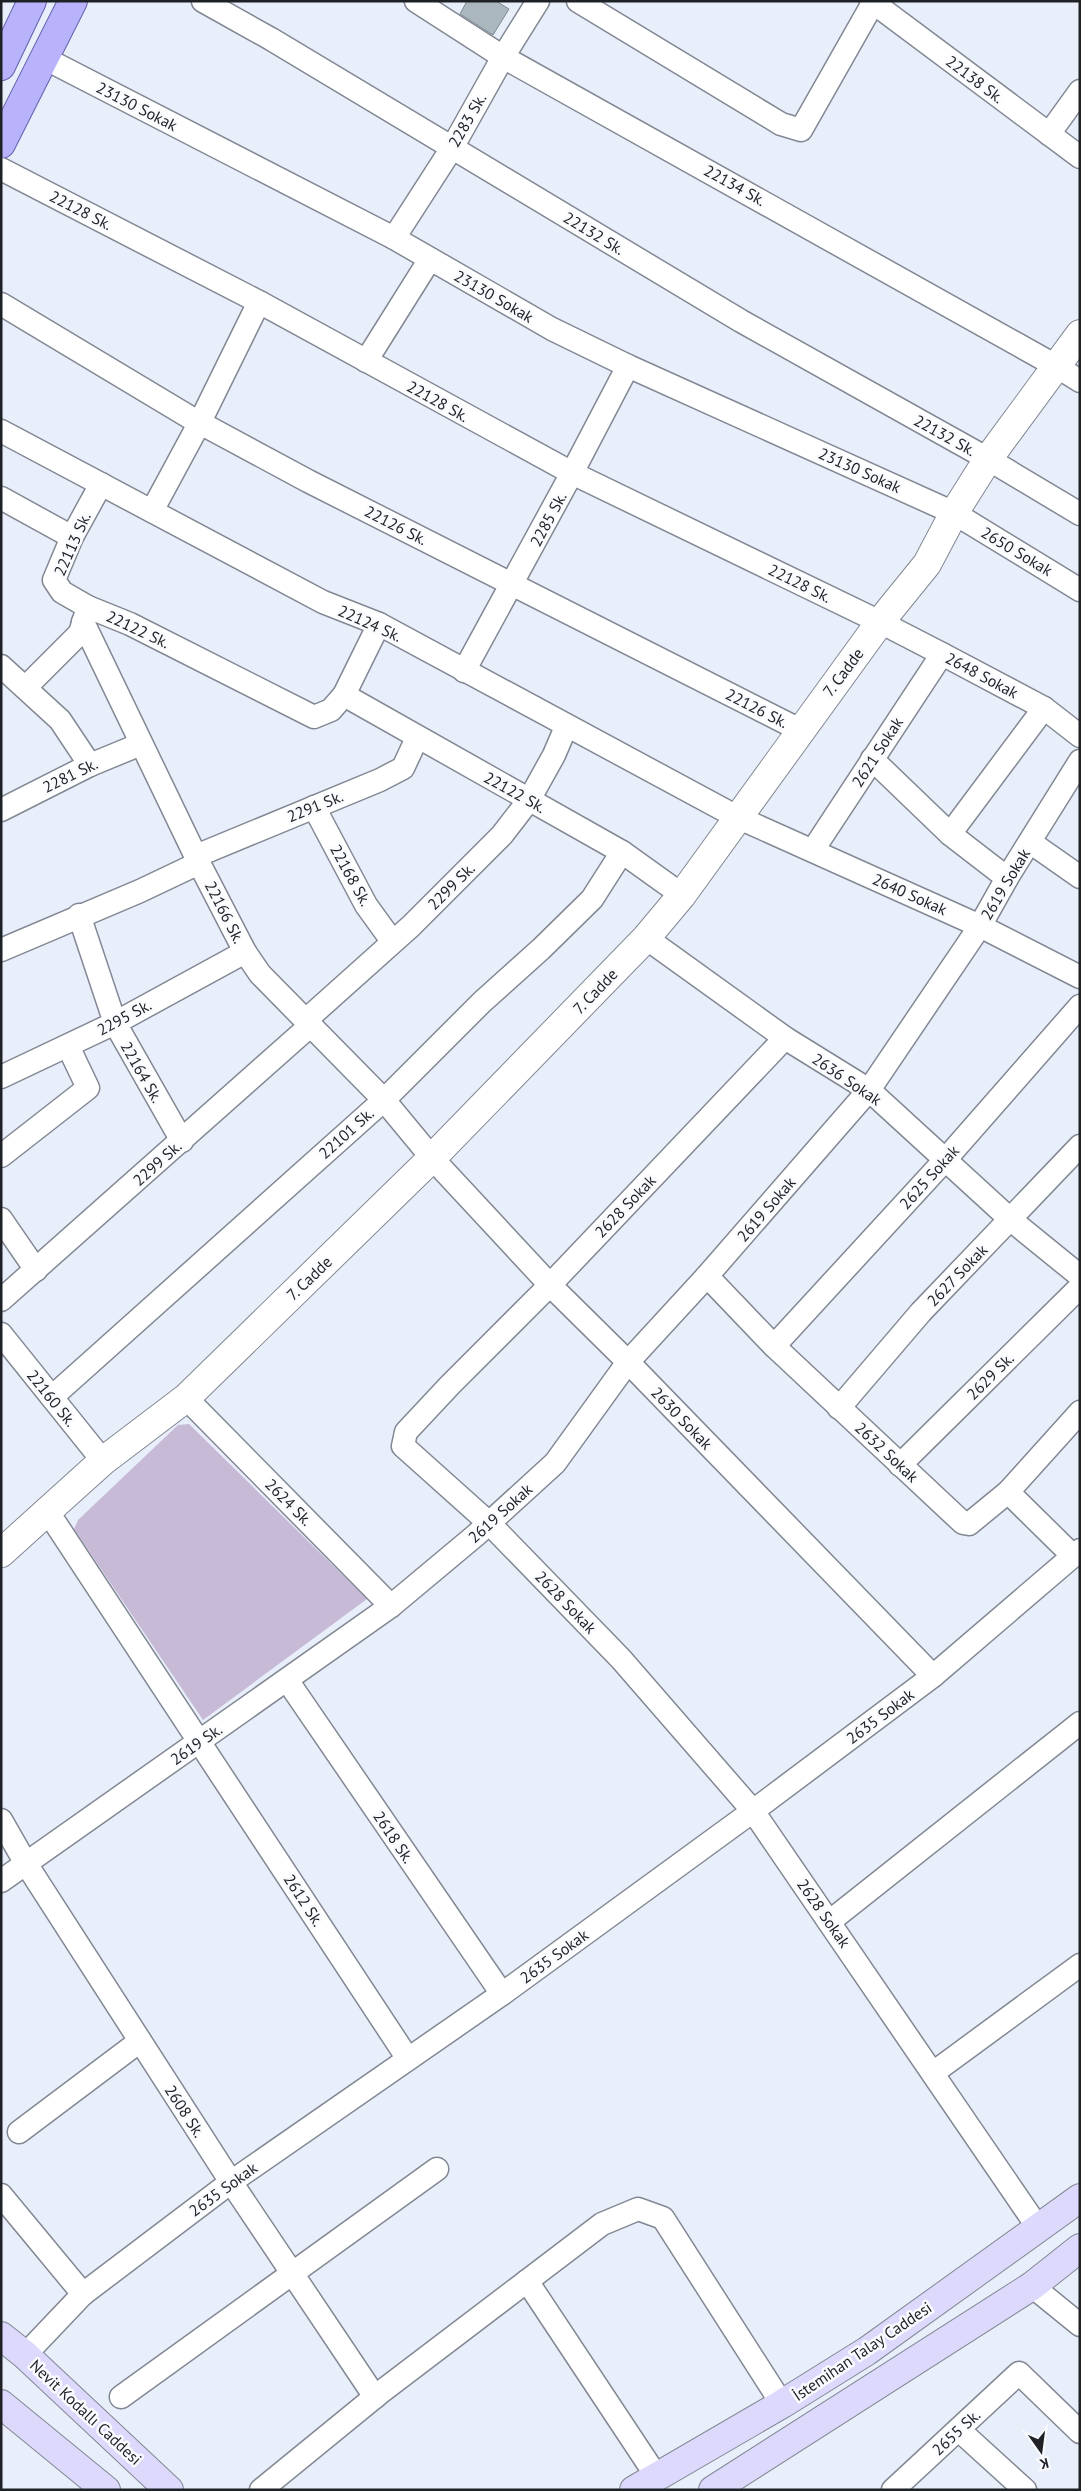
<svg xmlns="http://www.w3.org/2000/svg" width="1081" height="2491" font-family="'PT Sans',sans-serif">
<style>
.green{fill:#c7bad7}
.building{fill:#abb7bf;stroke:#7d8890}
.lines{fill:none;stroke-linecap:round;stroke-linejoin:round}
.minor-casing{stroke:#828893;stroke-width:25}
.tertiary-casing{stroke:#828893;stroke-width:30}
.secondary-casing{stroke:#828893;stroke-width:30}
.primary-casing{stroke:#645fae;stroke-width:30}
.minor{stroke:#fff;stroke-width:22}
.tertiary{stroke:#fff;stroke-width:28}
.secondary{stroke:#dcd9fd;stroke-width:28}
.primary{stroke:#b8b3fa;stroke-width:28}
.labels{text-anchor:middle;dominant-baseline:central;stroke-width:5;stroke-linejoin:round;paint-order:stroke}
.street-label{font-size:16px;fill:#1e2125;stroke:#fafbfe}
</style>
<rect width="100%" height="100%" fill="#e8effb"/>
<path class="green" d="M189,1424L367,1599L203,1720L74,1529L78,1520L178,1425Z"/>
<path class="building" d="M467,1H496L509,9L493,35L460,14Z"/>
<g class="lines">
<defs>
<g id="minor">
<path d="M203,1L271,39L741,321L988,459L1080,514"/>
<path d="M416,1L503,57L1056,366L1080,381"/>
<path d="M578,1L781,124L801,130L873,3"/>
<path d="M871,1L1080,157"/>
<path d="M44,58L394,238L552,329L628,366L954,513L1080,590"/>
<path d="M1049,134L1080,91"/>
<path d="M1,169L259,302L572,473L880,622L942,654L1044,708L1080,736"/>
<path d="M394,238L452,148L503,57L538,1"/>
<path d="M1,304L191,418L308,481L800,730"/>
<path d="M366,361L430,259"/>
<path d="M1,431L323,602L379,624L737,817L980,926L1080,977"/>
<path d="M1,498L72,537"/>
<path d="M152,511L200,422L259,302"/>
<path d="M88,607L130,624L314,717L331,710L344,695L379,624"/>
<path d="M83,622L199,863L245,952L260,974L384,1100L432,1158L550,1285L628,1362L933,1676"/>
<path d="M1,666L60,720L90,765"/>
<path d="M464,671L572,473L628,366"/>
<path d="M26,687L80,633L88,607L62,592L54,580L72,537L101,484"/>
<path d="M344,695L622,852L682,895"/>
<path d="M872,759L950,834L1007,878"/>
<path d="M314,807L366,905L392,941"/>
<path d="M1,810L90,765L141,744"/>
<path d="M950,834L1044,708"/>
<path d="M1030,842L1080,877"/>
<path d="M813,850L942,654"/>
<path d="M196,856L380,780L403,768L417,738"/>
<path d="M79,915L115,1023L182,1141"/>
<path d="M646,938L785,1038L869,1090L1011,1220L1080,1276"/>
<path d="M1,950L140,891L199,863"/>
<path d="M306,1020L411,926L502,835L529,800L554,755L566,727"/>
<path d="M785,1038L550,1285L450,1385L406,1432L403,1446L489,1523L621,1659L753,1811L1039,2229"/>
<path d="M1,1077L115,1023L245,952"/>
<path d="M1,1156L88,1088L68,1046"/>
<path d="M1,1219L36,1270"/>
<path d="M707,1276L774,1346L963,1523L969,1524L1008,1492L1080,1412"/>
<path d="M1,1300L311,1025"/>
<path d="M1,1334L103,1461"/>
<path d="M774,1346L945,1160L1080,1006"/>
<path d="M52,1397L384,1100L482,1002L541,949L592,899L622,852"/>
<path d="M186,1398L391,1606"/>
<path d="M839,1408L921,1312L1080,1146"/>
<path d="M900,1465L1080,1287"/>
<path d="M1008,1492L1073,1556"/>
<path d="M48,1512L408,2059"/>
<path d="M287,1680L502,1994"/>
<path d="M1,1820L25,1862L231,2182L375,2397"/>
<path d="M1,1881L391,1606L476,1535L555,1463L628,1362L707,1276L869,1090L980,926L1007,878L1080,761"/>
<path d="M829,1922L1080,1723"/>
<path d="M933,2073L1080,1965"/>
<path d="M19,2132L140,2041"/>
<path d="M1,2195L83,2294"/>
<path d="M527,2281L657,2477"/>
<path d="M1032,2286L1080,2325"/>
<path d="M25,2355L83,2294L231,2182L502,1994L753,1811L933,1676L1080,1550"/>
<path d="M121,2397L437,2169"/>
<path d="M959,2430L1025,2490"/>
<path d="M261,2490L381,2392L602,2224L638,2209L663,2218L782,2404"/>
<path d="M893,2490L1019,2373L1080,2432"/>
</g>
<path id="tertiary" d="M1,1553L103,1461L186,1398L432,1158L646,938L682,895L880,622L927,564L954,513L988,459L1080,334"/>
<g id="secondary">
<path d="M1,2336L25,2355L169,2490"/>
<path d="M1,2404L106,2490"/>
<path d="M634,2490L782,2404L867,2351L1080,2198"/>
<path d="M713,2490L1032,2286L1080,2248"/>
</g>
<g id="primary">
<path d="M1,66L32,1"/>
<path d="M1,144L73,1"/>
</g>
</defs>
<use href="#minor" class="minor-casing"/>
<use href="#tertiary" class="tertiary-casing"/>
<use href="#secondary" class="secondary-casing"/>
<use href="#primary" class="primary-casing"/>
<use href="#minor" class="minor"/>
<use href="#tertiary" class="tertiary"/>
<use href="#secondary" class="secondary"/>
<use href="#primary" class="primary"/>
</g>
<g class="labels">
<g class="street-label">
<text transform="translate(975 79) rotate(37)">22138 Sk.</text>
<text transform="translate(137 106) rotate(27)">23130 Sokak</text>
<text transform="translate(467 120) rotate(-60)">2283 Sk.</text>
<text transform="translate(735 185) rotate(29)">22134 Sk.</text>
<text transform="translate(81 210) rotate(27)">22128 Sk.</text>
<text transform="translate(594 233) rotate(31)">22132 Sk.</text>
<text transform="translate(494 296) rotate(30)">23130 Sokak</text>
<text transform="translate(438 401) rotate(29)">22128 Sk.</text>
<text transform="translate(945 435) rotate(29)">22132 Sk.</text>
<text transform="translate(860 470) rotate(24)">23130 Sokak</text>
<text transform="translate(548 519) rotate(-62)">2285 Sk.</text>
<text transform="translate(396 525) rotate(27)">22126 Sk.</text>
<text transform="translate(72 544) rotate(-66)">22113 Sk.</text>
<text transform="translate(1017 551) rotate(31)">2650 Sokak</text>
<text transform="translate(800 583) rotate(26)">22128 Sk.</text>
<text transform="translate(370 623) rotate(24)">22124 Sk.</text>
<text transform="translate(138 629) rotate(25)">22122 Sk.</text>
<text transform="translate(843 672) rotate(-53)">7. Cadde</text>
<text transform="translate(982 675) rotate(28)">2648 Sokak</text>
<text transform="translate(757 708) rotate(27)">22126 Sk.</text>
<text transform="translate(877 752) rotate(-57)">2621 Sokak</text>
<text transform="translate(70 775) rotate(-26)">2281 Sk.</text>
<text transform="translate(515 792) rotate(29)">22122 Sk.</text>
<text transform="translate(315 806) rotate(-22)">2291 Sk.</text>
<text transform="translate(351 875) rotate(61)">22168 Sk.</text>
<text transform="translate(1005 884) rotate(-59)">2619 Sokak</text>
<text transform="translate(451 886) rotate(-45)">2299 Sk.</text>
<text transform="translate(910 894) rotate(24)">2640 Sokak</text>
<text transform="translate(225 912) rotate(63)">22166 Sk.</text>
<text transform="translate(595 991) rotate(-46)">7. Cadde</text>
<text transform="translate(124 1017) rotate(-28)">2295 Sk.</text>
<text transform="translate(142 1072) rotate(60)">22164 Sk.</text>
<text transform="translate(847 1079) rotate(34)">2636 Sokak</text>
<text transform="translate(346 1133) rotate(-42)">22101 Sk.</text>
<text transform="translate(157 1163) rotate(-42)">2299 Sk.</text>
<text transform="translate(929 1177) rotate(-48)">2625 Sokak</text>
<text transform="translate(625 1206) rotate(-46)">2628 Sokak</text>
<text transform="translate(766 1209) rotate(-49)">2619 Sokak</text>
<text transform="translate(957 1275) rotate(-46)">2627 Sokak</text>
<text transform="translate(309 1278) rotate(-44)">7. Cadde</text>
<text transform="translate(990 1376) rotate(-45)">2629 Sk.</text>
<text transform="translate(52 1398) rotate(51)">22160 Sk.</text>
<text transform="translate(682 1418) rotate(46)">2630 Sokak</text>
<text transform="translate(887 1452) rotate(43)">2632 Sokak</text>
<text transform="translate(289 1502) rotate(45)">2624 Sk.</text>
<text transform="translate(500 1513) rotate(-42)">2619 Sokak</text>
<text transform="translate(566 1602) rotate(46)">2628 Sokak</text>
<text transform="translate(880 1716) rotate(-37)">2635 Sokak</text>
<text transform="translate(196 1744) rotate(-35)">2619 Sk.</text>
<text transform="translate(394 1837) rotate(56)">2618 Sk.</text>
<text transform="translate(304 1900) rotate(57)">2612 Sk.</text>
<text transform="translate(824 1913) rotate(55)">2628 Sokak</text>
<text transform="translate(554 1956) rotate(-36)">2635 Sokak</text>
<text transform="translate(185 2111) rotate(57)">2608 Sk.</text>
<text transform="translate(223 2189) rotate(-36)">2635 Sokak</text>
<text transform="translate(862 2351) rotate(-34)">İstemihan Talay Caddesi</text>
<text transform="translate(86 2412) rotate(43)">Nevit Kodallı Caddesi</text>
<text transform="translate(956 2432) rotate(-43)">2655 Sk.</text>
</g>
</g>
<rect width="1081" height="2491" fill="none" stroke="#1e2125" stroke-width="5"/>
<g transform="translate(1041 2451) rotate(166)" stroke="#fafbfe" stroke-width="4" paint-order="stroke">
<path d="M0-4L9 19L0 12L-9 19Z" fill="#1e2125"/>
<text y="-8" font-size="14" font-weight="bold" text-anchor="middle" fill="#1e2125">K</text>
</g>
</svg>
